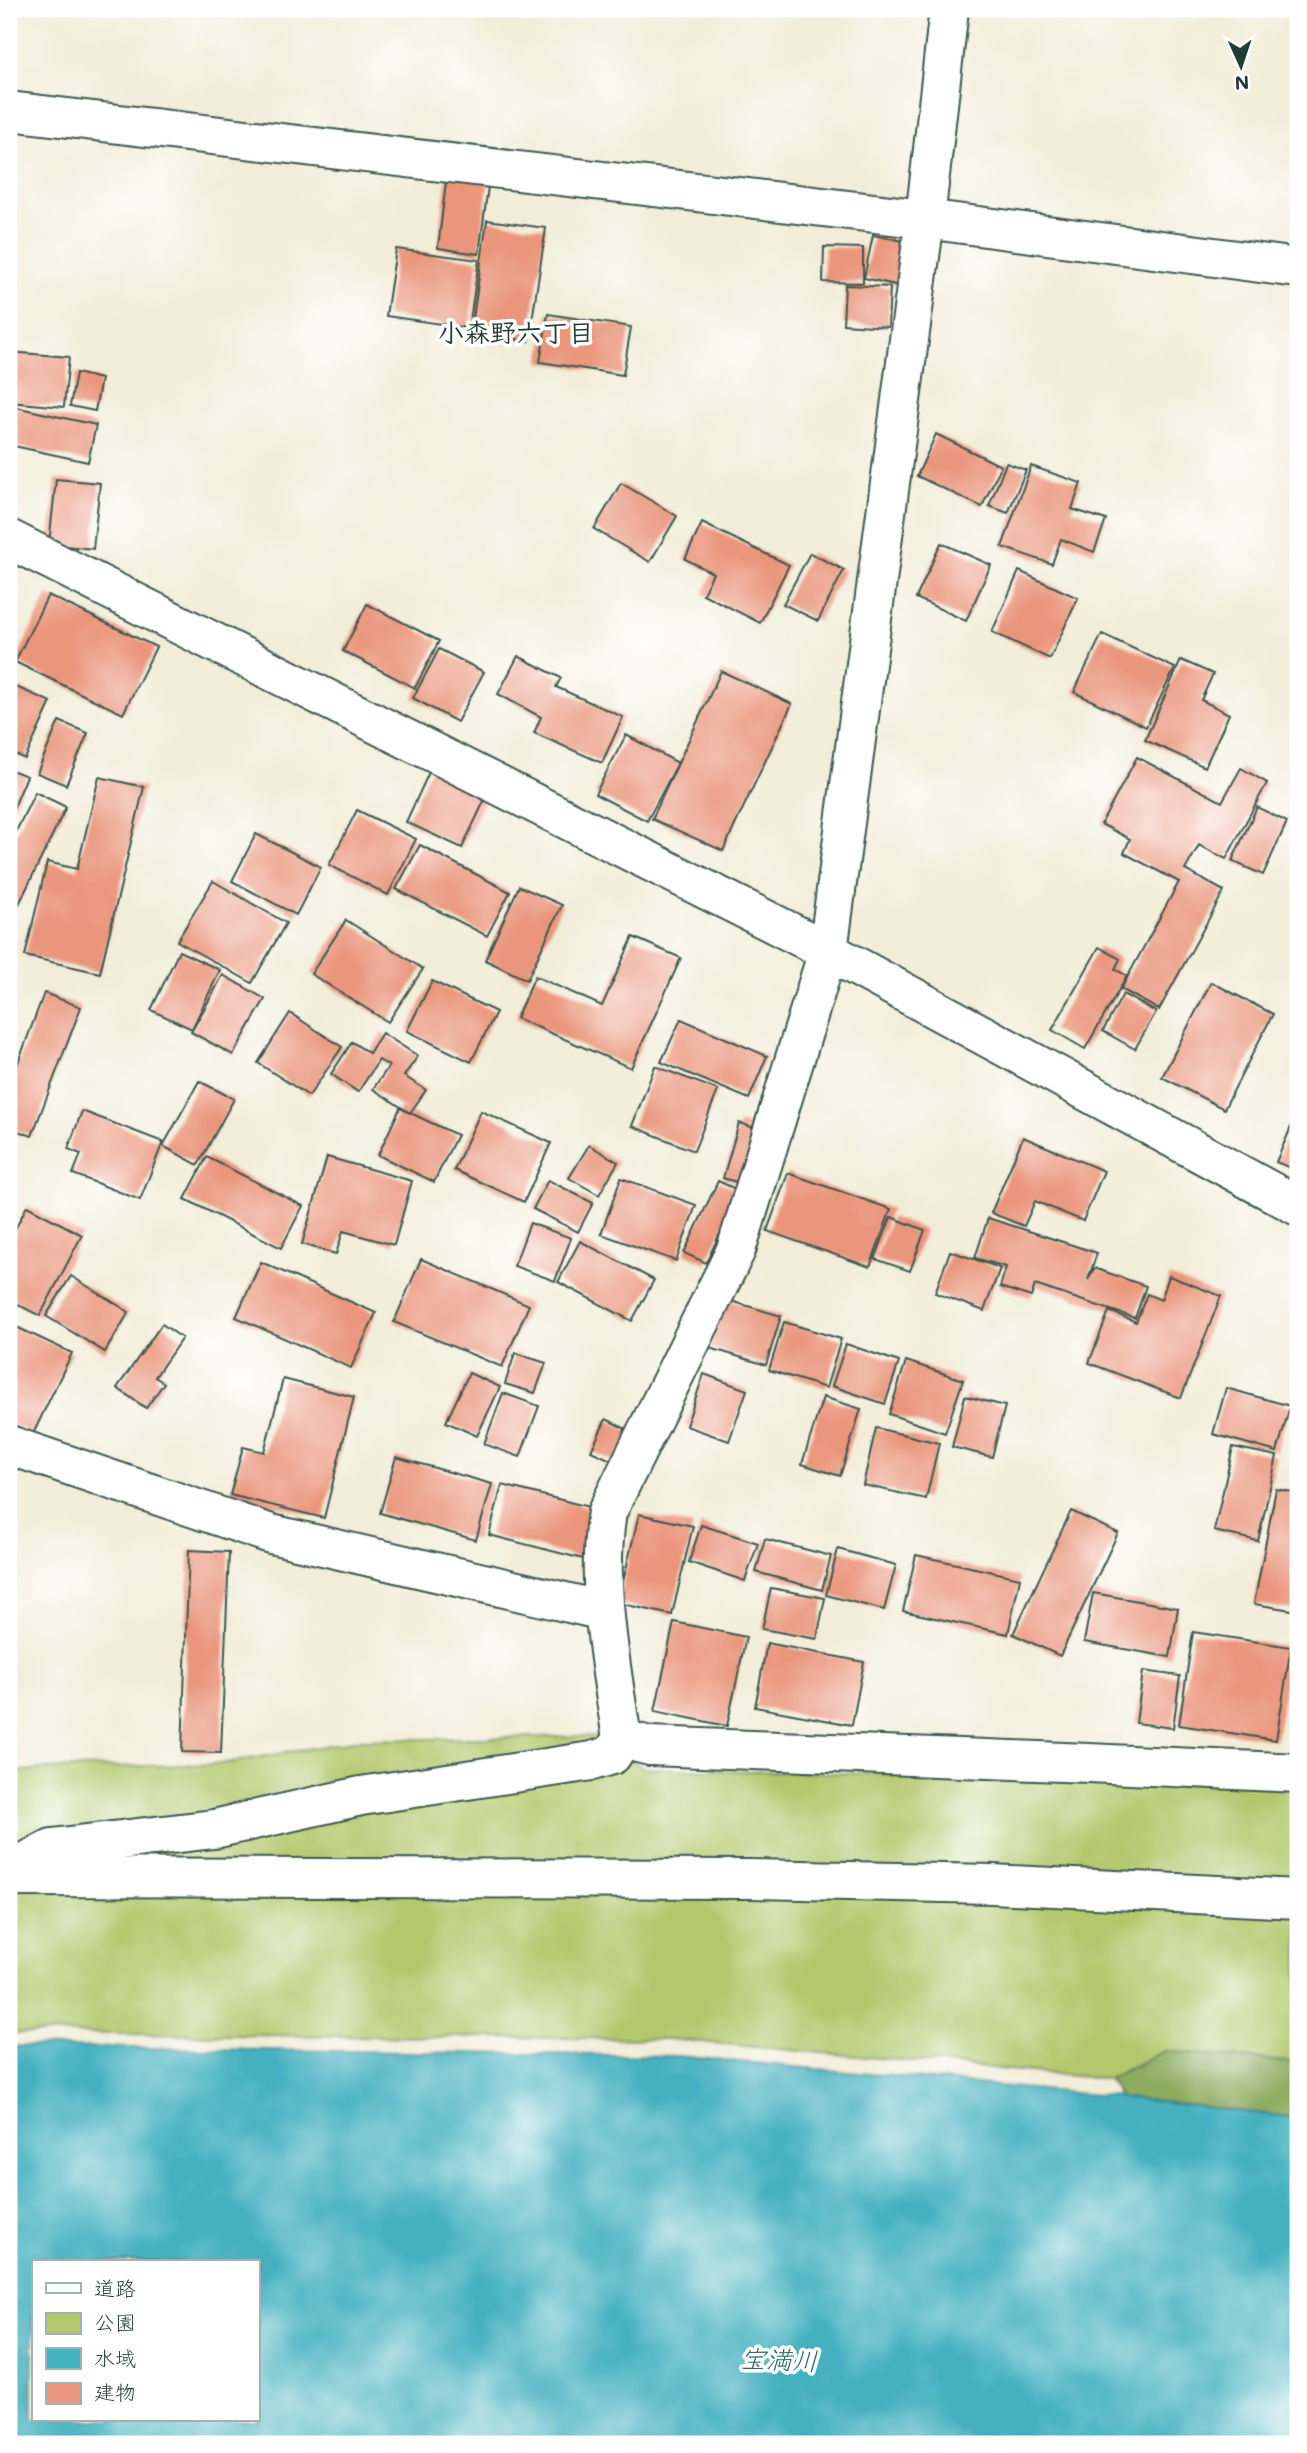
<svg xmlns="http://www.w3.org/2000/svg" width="1307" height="2453" font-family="Mali,'Klee One',sans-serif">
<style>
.green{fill:#b3c86d;stroke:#698250;stroke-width:2}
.forest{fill:#8eac60;stroke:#56744a;stroke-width:2}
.water{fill:#44b1c0;stroke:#32777a;stroke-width:2;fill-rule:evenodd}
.building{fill:#ea967d}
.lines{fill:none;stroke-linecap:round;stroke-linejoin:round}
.street-casing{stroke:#3e574d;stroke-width:42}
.street{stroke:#fff;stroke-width:38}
.labels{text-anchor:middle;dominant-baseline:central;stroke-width:7;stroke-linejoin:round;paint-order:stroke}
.neighbourhood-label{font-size:26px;font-weight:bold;fill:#1f3d34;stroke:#fff}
.water-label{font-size:26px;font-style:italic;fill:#2c6665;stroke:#fff}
</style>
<rect width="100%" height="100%" fill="#fff"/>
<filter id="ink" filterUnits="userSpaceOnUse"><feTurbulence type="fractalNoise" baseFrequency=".0143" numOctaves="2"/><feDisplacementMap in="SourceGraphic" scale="14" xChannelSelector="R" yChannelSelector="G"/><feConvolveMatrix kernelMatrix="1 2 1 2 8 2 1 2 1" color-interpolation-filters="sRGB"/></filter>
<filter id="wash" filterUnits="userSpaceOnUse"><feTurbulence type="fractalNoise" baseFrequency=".00686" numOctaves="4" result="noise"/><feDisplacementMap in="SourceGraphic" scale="28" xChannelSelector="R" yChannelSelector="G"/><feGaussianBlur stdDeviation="1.57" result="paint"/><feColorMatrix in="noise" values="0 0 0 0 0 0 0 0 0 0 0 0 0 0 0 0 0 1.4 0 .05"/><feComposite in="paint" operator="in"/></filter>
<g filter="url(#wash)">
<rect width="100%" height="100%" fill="#f1edd8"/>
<path class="green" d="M601,1736L643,1768L1298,1785V2063L1164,2051L1108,2079L668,2039L9,2033V1773L41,1769L221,1764L358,1740Z"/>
<path class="forest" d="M1164,2051L1298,2063V2118L1119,2097L1108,2079Z"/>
<path class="water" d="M9,2046L677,2056L1119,2097L1298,2118V2444H9ZM33,2262H257V2420H33Z"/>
<g id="blocks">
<g class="building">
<path d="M447,174L489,179L479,254L438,248Z"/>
<path d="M487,220L546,228L529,341L471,333Z"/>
<path d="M873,235L909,242L900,286L864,278Z"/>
<path d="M824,247L863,248V283L823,282Z"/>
<path d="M396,249L479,260L469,328L386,316Z"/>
<path d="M845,285L890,287L888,327L843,324Z"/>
<path d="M548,314L631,327L623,375L540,362Z"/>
<path d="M9,352L69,357L64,407L9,402Z"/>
<path d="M76,373L101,379L95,411L70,406Z"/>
<path d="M11,406L96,425L88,462L9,445Z"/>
<path d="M936,434L1001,466L982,507L917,476Z"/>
<path d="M1006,463L1026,470L1008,513L989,506Z"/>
<path d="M1031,466L1081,483L1072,509L1106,520L1094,552L1061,539L1052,564L1002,547Z"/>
<path d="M56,479L100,483L93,549L49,544Z"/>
<path d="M621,483L677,516L650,562L594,529Z"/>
<path d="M702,523L789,565L760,623L703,594L713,573L685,559Z"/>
<path d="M941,543L991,565L966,621L916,598Z"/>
<path d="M810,553L844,570L818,621L783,604Z"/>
<path d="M1019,571L1078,598L1050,659L992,632Z"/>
<path d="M48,595L156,647L123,714L15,662Z"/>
<path d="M367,604L439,641L415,688L343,651Z"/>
<path d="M1102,634L1175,668L1146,727L1074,692Z"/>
<path d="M439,649L484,672L457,722L413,698Z"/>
<path d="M518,656L561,678L556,687L623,717L602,763L534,733L541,717L498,694Z"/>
<path d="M1181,660L1213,674L1201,700L1229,714L1205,767L1145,740Z"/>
<path d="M721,671L792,704L723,851L652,819Z"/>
<path d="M16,687L51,702L25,759L9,752V703Z"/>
<path d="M59,721L88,733L66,785L37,773Z"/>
<path d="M626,735L678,763L647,821L595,794Z"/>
<path d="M1137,757L1222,802L1241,768L1267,783L1226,859L1199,845L1185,870L1224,891L1159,1010L1121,989L1179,882L1124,853L1130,839L1101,824Z"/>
<path d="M9,769L27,776L9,819Z"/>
<path d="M430,770L487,795L462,848L406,822Z"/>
<path d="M99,777L144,787L100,973L25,956L47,862L77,869Z"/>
<path d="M35,792L66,807L19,904L9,900V846Z"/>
<path d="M1257,807L1287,822L1263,875L1232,861Z"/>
<path d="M357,810L416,839L388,895L329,865Z"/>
<path d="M256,834L321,867L296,915L232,881Z"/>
<path d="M420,845L510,892L487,936L396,889Z"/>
<path d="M213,881L286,923L252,983L177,941Z"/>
<path d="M519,886L562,905L527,980L485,960Z"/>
<path d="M346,920L423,969L388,1022L311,974Z"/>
<path d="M633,937L681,958L631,1068L516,1018L535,976L602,1006Z"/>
<path d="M1099,947L1120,959L1115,969L1127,976L1085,1049L1052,1030Z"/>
<path d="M179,951L220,970L192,1029L151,1010Z"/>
<path d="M223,975L265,999L233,1055L191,1032Z"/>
<path d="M432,981L496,1012L471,1062L407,1031Z"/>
<path d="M1211,982L1273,1014L1224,1109L1162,1077Z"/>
<path d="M44,993L81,1007L32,1136L9,1128V1087Z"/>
<path d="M1123,994L1156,1012L1135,1049L1103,1031Z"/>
<path d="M290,1013L342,1047L309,1096L258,1063Z"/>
<path d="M681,1019L767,1056L749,1099L661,1062Z"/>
<path d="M382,1033L418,1056L404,1076L426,1090L410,1113L373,1089L389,1066L379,1060L358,1092L331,1074L352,1042L369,1053Z"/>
<path d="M655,1066L718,1090L694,1151L632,1126Z"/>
<path d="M199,1081L234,1099L198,1165L163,1146Z"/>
<path d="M400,1108L457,1135L434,1182L378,1155Z"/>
<path d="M82,1111L163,1142L140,1200L73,1174L81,1154L68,1149Z"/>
<path d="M481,1111L551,1143L524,1202L454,1170Z"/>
<path d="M1298,1111V1171L1276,1162Z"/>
<path d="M739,1123L761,1130L746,1185L723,1178Z"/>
<path d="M1023,1137L1104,1171L1083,1221L1035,1201L1024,1226L991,1213Z"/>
<path d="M589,1145L618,1162L599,1195L569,1178Z"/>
<path d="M207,1157L303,1206L281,1248L185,1199Z"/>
<path d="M327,1157L412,1181L394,1245L343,1231L336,1254L302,1244Z"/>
<path d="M788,1173L891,1209L870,1267L767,1231Z"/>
<path d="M621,1178L696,1205L676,1261L601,1234Z"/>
<path d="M548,1180L593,1203L578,1232L533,1209Z"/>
<path d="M718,1181L740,1191L706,1263L684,1253Z"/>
<path d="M27,1206L82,1235L40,1316L9,1300V1241Z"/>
<path d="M891,1217L925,1230L910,1271L875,1259Z"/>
<path d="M988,1218L1097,1253L1088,1280L1094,1268L1146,1286L1135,1318L1035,1285L1031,1297L1000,1287L1006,1267L975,1258Z"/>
<path d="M530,1223L571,1238L555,1281L514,1266Z"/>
<path d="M580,1241L654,1280L632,1321L558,1282Z"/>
<path d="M950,1251L1000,1268L984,1311L935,1293Z"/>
<path d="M421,1259L529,1305L502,1367L394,1322Z"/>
<path d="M261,1262L376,1313L351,1368L236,1317Z"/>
<path d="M71,1276L129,1312L105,1352L46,1316Z"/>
<path d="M1169,1276L1221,1296L1181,1398L1089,1363L1109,1311L1136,1322L1147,1294L1161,1300Z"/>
<path d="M724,1299L781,1316L766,1365L710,1348Z"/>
<path d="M784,1322L841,1339L826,1388L769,1370Z"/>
<path d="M10,1324L72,1353L33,1434L9,1423Z"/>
<path d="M162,1324L182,1338L155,1377L164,1383L146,1408L117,1388Z"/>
<path d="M846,1344L899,1362L885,1404L832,1386Z"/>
<path d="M515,1353L546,1363L535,1393L505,1384Z"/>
<path d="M906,1361L963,1380L945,1433L889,1414Z"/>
<path d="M469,1373L500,1387L477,1436L446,1422Z"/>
<path d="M704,1374L747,1390L729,1441L686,1426Z"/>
<path d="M283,1379L354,1397L324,1518L230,1495L243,1447L264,1452Z"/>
<path d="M1226,1388L1290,1406L1277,1452L1213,1434Z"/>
<path d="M503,1393L539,1406L520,1457L484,1444Z"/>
<path d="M965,1396L1005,1406L992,1457L952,1447Z"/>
<path d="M823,1397L861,1409L840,1476L802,1464Z"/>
<path d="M606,1419L636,1434L622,1465L591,1451Z"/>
<path d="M876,1428L939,1443L926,1499L863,1485Z"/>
<path d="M1233,1447L1277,1456L1258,1541L1214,1531Z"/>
<path d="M396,1457L492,1484L476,1540L380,1513Z"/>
<path d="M502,1485L605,1511L591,1561L489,1535Z"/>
<path d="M1276,1489L1298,1493V1611L1254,1604Z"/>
<path d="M1071,1511L1118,1533L1060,1656L1013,1634Z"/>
<path d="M639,1514L693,1526L672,1615L618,1603Z"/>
<path d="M701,1525L758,1543L745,1581L689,1562Z"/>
<path d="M765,1539L831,1556L822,1590L756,1572Z"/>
<path d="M838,1549L896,1565L884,1610L826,1595Z"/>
<path d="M189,1550L229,1552L221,1753L182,1752Z"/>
<path d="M916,1555L1020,1578L1008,1634L903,1611Z"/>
<path d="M771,1588L825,1598L817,1639L762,1629Z"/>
<path d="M1093,1593L1178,1608L1170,1657L1084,1642Z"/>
<path d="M674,1622L746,1637L727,1726L655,1711Z"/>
<path d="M1193,1632L1291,1647L1276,1740L1179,1725Z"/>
<path d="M767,1643L864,1662L852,1725L755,1707Z"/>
<path d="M1143,1671L1180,1676L1173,1728L1136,1723Z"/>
</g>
</g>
</g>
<g filter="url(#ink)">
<use href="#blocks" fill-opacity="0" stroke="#3e574d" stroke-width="2"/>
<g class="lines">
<defs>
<g id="street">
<path d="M9,111L925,219L1298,268"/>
<path d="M9,539L828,951L1298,1206"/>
<path d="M9,1445L271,1534L604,1611"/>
<path d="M622,1739L650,1746L1089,1763L1298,1773"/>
<path d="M9,1871L52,1848L214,1829L361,1796L592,1761L612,1755L622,1739C611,1664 595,1588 607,1512L736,1250L828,951L925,219L949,9"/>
<path d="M9,1877L749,1879L992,1884L1298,1899"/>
</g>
</defs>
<use href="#street" class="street-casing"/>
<use href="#street" class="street"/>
</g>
</g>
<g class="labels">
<g class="neighbourhood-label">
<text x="516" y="332">小森野六丁目</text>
</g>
<g class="water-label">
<text transform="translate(779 2359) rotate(2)">宝満川</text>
</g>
</g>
<rect width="1307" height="2453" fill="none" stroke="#fff" stroke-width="35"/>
<rect x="32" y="2260" width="228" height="161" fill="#ffffff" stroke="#a5b1ae" stroke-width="2"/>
<rect x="46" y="2283" width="35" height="10" fill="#ffffff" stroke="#a5b1ae" stroke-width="2"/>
<text x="94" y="2296" font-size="21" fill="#1f3d34">道路</text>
<rect x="46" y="2313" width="35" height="21" fill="#b3c86d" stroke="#a5b1ae" stroke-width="2"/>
<text x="94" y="2330" font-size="21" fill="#1f3d34">公園</text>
<rect x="46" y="2348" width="35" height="21" fill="#44b1c0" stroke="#a5b1ae" stroke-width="2"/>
<text x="94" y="2366" font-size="21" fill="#1f3d34">水域</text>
<rect x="46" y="2383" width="35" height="21" fill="#ea967d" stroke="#a5b1ae" stroke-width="2"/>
<text x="94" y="2400" font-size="21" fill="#1f3d34">建物</text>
<g transform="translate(1241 66) rotate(177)" stroke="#ffffff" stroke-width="5" paint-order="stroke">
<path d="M0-5L12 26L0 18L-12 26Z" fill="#1f3d34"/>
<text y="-10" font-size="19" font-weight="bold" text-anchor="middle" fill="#1f3d34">N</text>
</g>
</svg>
